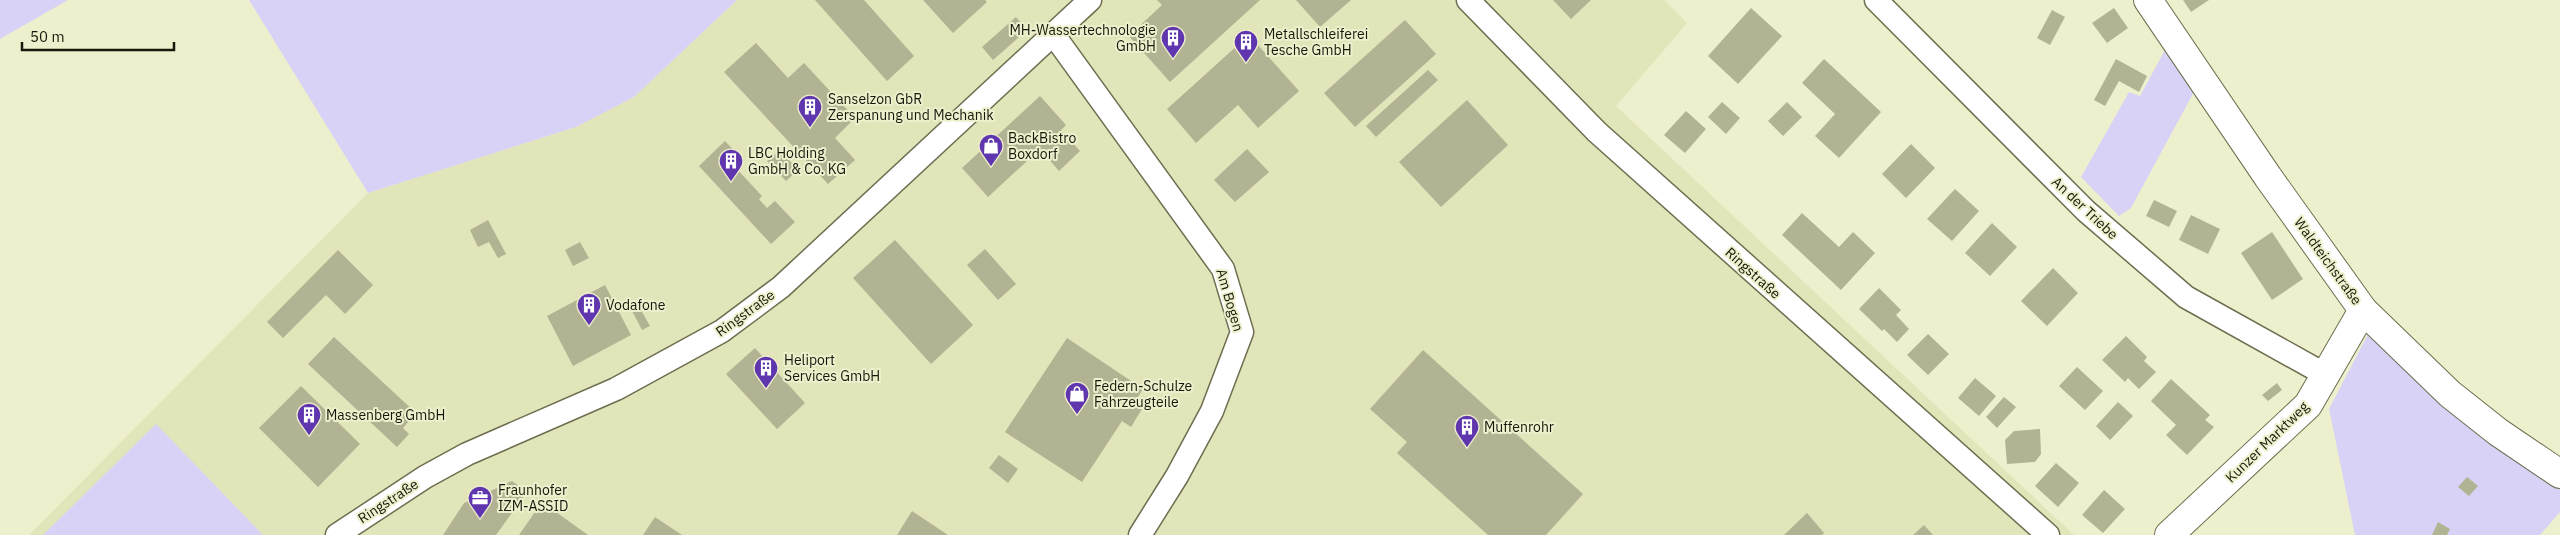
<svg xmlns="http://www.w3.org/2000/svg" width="2560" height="535" font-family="'IBM Plex Sans',sans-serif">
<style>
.built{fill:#e2e4ba}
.green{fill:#d9d2f7}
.building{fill:#b2b392}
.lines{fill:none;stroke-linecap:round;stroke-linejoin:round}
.street-casing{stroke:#6d6e4f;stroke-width:25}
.secondary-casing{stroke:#6d6e4f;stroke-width:30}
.street{stroke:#fff;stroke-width:22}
.secondary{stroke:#fff;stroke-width:28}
.labels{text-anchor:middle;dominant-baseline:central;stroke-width:4;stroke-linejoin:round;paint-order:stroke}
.poi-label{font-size:14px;fill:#17170b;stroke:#eef0cd;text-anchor:start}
.street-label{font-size:14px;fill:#17170b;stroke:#eef0cd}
</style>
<rect width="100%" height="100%" fill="#eef0cd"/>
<path class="built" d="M737,0H1664L1687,23L1616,106L2074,535H29L368,193L576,127L634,97Z"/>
<g class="green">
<path d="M0,0H68L0,39Z"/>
<path d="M249,0H737L634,97L576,127L368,193Z"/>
<path d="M2165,50L2195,90L2131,208L2119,216L2081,177L2129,92L2140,96Z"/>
<path d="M2379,313L2560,485V512L2540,535H2355L2329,409Z"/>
<path d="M156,424L263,535H43Z"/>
</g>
<g class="building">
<path d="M815,0H864L914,56L887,81Z"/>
<path d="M923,0H985L987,2L953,33Z"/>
<path d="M1157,0H1260L1170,82L1129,36L1162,5Z"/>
<path d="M1296,0H1351L1320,27Z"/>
<path d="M1553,0H1591L1571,19Z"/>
<path d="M2183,0H2209L2191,12Z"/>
<path d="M1751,8L1782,36L1738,84L1708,56Z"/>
<path d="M2114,8L2128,28L2107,43L2092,23Z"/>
<path d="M2052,10L2065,17L2050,45L2037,38Z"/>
<path d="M1016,17L1027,30L993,60L982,47Z"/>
<path d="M1405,20L1436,54L1355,127L1324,93Z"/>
<path d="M1249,35L1299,91L1258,128L1238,105L1196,143L1167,109Z"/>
<path d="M756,43L788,78L804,63L855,118L835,138L855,160L828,184L724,72Z"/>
<path d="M1824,59L1881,112L1839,158L1815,136L1835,114L1802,83Z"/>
<path d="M2116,59L2147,76L2139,92L2119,81L2105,106L2094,100Z"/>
<path d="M1428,70L1438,80L1376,137L1366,126Z"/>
<path d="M1040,96L1066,125L1061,130L1080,151L1059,171L1040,149L988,197L962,168Z"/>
<path d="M1467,100L1508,145L1441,207L1399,162Z"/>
<path d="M1722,102L1740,118L1726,134L1708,117Z"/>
<path d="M1787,102L1802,117L1783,136L1768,121Z"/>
<path d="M1686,111L1706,129L1685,153L1664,135Z"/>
<path d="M725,141L743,160L735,167L762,196L759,199L767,208L775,201L795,222L771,244L699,166Z"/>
<path d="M1911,144L1935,168L1906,198L1882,174Z"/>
<path d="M1247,149L1269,172L1235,202L1214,180Z"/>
<path d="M780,150L798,170L786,181L767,161Z"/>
<path d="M1955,189L1979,211L1952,241L1927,219Z"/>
<path d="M2154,200L2177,211L2169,227L2146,216Z"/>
<path d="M1802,213L1839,247L1853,232L1875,253L1841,290L1782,235Z"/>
<path d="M2191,215L2220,229L2208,254L2179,240Z"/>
<path d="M488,220L506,254L498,258L489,242L478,247L470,230Z"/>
<path d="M1992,223L2017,247L1990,276L1965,253Z"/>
<path d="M2272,232L2303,279L2272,300L2241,253Z"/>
<path d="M895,240L973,325L931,364L853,278Z"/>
<path d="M580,242L589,258L573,266L565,250Z"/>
<path d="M985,249L1016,284L998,300L967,265Z"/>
<path d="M338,250L373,285L345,314L326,295L283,338L267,322Z"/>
<path d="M2053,268L2078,293L2047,326L2021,301Z"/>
<path d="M605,285L631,335L573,366L547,316Z"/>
<path d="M1879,288L1901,310L1896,315L1909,329L1897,342L1884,329L1882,331L1859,309Z"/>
<path d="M637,303L650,326L642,330L630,307Z"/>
<path d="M1928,334L1949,354L1928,375L1907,355Z"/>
<path d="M2126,336L2147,357L2144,361L2156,372L2139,389L2128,378L2125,382L2102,360Z"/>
<path d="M334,337L416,413L403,428L409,434L397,447L308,364Z"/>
<path d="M1067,338L1143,389L1134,403L1142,409L1131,427L1122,421L1082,482L1005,432Z"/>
<path d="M755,348L805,403L777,429L726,374Z"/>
<path d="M1423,350L1583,494L1546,535H1488L1397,453L1407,442L1370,409Z"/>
<path d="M2077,367L2103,391L2085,410L2059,386Z"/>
<path d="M1975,378L1996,396L1979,416L1958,398Z"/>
<path d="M2171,379L2210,415L2205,420L2214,427L2187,455L2166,435L2176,425L2151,401Z"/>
<path d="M2277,383L2282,390L2268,401L2262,395Z"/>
<path d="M301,386L360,444L318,487L259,428Z"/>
<path d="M2004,397L2016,407L1997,428L1986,417Z"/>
<path d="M2118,402L2133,416L2110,440L2096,426Z"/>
<path d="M2040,429L2041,454L2035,462L2007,464L2005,440L2014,431Z"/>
<path d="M999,455L1018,469L1008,483L989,468Z"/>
<path d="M2056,463L2079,483L2058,507L2035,486Z"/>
<path d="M2467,477L2478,486L2469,496L2458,487Z"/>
<path d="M512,481L527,492L496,535H443L464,503Z"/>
<path d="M2104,490L2125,509L2103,533L2082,515Z"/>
<path d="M542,502L588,535H519Z"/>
<path d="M912,511L948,535H897Z"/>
<path d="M1807,513L1824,533L1822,535H1784Z"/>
<path d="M655,517L682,535H643Z"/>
<path d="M2438,522L2450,529L2447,535H2432Z"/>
<path d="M1924,525L1933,535H1913Z"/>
</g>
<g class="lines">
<defs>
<g id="street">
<path d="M1468,0L1597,132L2048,535"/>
<path d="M1876,0L2086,211L2186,297L2326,375"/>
<path d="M1053,34L1223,269L1242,332L1212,411L1177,476L1140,535"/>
<path d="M337,535L425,477L467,454L616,389L722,331L781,287L1090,0"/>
</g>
<g id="secondary">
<path d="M2148,0L2268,177L2363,310L2450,394L2498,432L2560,474"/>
<path d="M2169,535L2308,405L2363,310"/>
</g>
</defs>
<use href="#street" class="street-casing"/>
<use href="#secondary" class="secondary-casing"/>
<use href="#street" class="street"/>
<use href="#secondary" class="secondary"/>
</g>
<defs>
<symbol id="building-pin" viewBox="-11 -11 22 30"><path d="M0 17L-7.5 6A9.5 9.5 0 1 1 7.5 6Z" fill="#5f36ae" stroke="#eef0cd"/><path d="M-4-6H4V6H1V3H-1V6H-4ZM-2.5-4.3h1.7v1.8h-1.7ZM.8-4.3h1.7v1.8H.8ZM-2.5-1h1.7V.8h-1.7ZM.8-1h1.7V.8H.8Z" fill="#fff"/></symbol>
<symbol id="shop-pin" viewBox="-11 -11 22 30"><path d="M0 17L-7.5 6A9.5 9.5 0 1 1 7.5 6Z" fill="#5f36ae" stroke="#eef0cd"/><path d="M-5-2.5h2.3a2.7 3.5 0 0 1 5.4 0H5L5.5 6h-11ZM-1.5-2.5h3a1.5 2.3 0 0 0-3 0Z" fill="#fff"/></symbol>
<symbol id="office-pin" viewBox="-11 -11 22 30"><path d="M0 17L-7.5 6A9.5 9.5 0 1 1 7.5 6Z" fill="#5f36ae" stroke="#eef0cd"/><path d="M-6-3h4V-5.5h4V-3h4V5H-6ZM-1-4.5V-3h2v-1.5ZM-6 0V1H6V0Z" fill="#fff"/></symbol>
</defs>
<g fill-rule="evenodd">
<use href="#building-pin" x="1159" y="24" width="28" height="38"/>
<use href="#building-pin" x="1232" y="28" width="28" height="38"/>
<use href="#building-pin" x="796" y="93" width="28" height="38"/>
<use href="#shop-pin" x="977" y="132" width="28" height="38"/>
<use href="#building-pin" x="717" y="147" width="28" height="38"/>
<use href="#building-pin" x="575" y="291" width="28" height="38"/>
<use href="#building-pin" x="752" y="354" width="28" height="38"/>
<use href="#shop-pin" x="1063" y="380" width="28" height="38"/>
<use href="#building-pin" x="295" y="401" width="28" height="38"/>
<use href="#building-pin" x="1453" y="413" width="28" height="38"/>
<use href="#office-pin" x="466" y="484" width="28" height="38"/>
</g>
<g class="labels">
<g class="poi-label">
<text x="1156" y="30" text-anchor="end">MH-Wassertechnologie<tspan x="1156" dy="16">GmbH</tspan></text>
<text x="1264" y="34">Metallschleiferei<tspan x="1264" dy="16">Tesche GmbH</tspan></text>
<text x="828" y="99">Sanselzon GbR<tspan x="828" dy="16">Zerspanung und Mechanik</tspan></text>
<text x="1008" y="138">BackBistro<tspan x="1008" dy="16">Boxdorf</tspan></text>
<text x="748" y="153">LBC Holding<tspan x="748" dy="16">GmbH &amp; Co. KG</tspan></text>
<text x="606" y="305">Vodafone</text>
<text x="784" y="360">Heliport<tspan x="784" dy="16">Services GmbH</tspan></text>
<text x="1094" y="386">Federn-Schulze<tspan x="1094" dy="16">Fahrzeugteile</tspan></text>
<text x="326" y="415">Massenberg GmbH</text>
<text x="1484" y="427">Muffenrohr</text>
<text x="498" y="490">Fraunhofer<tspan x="498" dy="16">IZM-ASSID</tspan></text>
</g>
<g class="street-label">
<text transform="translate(2085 208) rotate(43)">An der Triebe</text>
<text transform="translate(2328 261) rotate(54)">Waldteichstraße</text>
<text transform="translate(1753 273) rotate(42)">Ringstraße</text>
<text transform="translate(1230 300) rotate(74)">Am Bogen</text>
<text transform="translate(745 313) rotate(-36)">Ringstraße</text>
<text transform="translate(2267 442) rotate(-44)">Kunzer Marktweg</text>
<text transform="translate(388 501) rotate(-33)">Ringstraße</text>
</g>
</g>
<path d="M22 42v8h152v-8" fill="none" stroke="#17170b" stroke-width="2.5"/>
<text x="30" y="42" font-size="15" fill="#17170b" stroke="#eef0cd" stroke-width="4" paint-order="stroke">50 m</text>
</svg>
